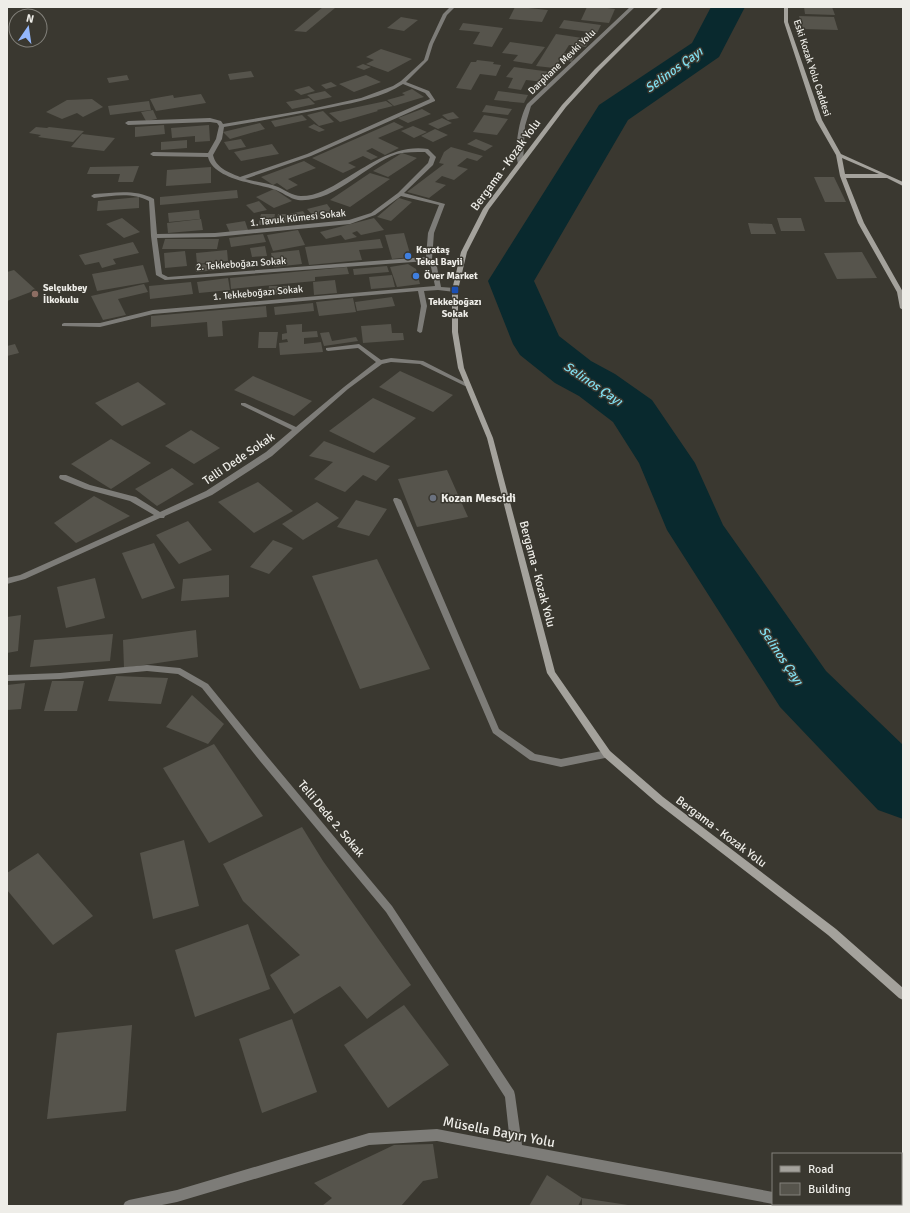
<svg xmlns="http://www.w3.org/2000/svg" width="910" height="1213" font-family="Signika,sans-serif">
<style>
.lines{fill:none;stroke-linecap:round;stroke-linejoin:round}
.river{fill:#09292e;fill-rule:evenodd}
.building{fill:#56544c}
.street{fill:#7d7c78;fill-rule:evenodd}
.secondary{fill:#a4a29c;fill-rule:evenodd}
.shop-dot{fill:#3f7fe0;stroke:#3a3830;stroke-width:1.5}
.transit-dot{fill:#1a4fb4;stroke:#3a3830;stroke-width:1.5}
.education-dot{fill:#8d6e63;stroke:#3a3830;stroke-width:1.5}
.worship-dot{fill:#6b7280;stroke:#3a3830;stroke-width:1.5}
.labels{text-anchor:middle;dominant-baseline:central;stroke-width:3;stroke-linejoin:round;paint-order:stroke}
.far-street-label{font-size:10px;fill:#eeede8;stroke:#3a3830}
.far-poi-label{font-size:10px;font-weight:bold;fill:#eeede8;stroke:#3a3830;text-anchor:start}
.street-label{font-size:12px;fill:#eeede8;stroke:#3a3830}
.poi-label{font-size:12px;font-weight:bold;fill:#eeede8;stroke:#3a3830;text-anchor:start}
.water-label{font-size:13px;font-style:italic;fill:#81dff0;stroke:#3a3830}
.near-street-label{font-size:14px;fill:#eeede8;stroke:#3a3830}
</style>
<rect width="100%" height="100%" fill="#3a3830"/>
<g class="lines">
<path class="river" d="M711,7H745L719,57L628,120L534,281L559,336L591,361L615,374L652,400L695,463L723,525L826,671L903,745V819L878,810L780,707L667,530L639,463L613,422L579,396L555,383L520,355L513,344L488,281L599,105L692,43Z"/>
</g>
<g class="building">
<path d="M323,7L335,8L306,32L294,31Z"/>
<path d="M515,7H519L548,10L542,22L509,19Z"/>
<path d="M587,7H600L615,9L609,23L581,20Z"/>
<path d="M804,7H832L835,15L805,14Z"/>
<path d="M799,16L834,17L838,30L803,29Z"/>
<path d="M401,17L418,20L404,31L387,28Z"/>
<path d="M564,20L601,25L597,33L559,28Z"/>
<path d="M463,23L503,28L492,47L473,44L480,32L459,30Z"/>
<path d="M556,34L589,39L586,47L569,45L564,53L575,54L572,62L560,60L554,68L536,66Z"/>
<path d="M510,42L545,47L532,64L513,61L518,55L502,53Z"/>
<path d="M381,49L412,59L388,72L366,64L374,60L366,57Z"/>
<path d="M477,60L494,62L493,64L501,65L496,76L480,74L471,90L456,88L471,62H476Z"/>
<path d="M363,64L371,67L364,70L356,67Z"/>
<path d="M514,67L551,72L544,82L526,80L521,90L508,88L513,78L506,77Z"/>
<path d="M251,71L254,77L230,80L228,74Z"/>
<path d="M127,75L129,80L109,83L107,78Z"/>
<path d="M366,75L381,82L354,92L339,84Z"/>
<path d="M331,82L337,86L326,89L321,85Z"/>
<path d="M309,86L315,91L301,95L294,90Z"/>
<path d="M412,89L424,97L394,106L387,100L405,95L402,93Z"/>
<path d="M325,91L332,97L314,101L307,95Z"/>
<path d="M498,91L528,95L524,103L494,100Z"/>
<path d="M201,94L206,103L156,111L150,99L173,95L174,98Z"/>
<path d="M309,98L315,104L292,109L286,102Z"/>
<path d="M92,99L103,107L83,117L77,113L62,119L46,112L67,100Z"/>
<path d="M149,101L151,110L110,115L108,106Z"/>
<path d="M386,101L393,106L377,110L372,105L378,111L340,122L329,113Z"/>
<path d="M486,105L512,109L508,115L482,112Z"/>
<path d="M422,109L431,114L408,123L398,118Z"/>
<path d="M153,110L157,119L146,121L141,112Z"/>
<path d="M323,111L334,122L319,126L307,115Z"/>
<path d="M453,112L459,118L448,120L442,115Z"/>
<path d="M302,115L307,120L275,127L271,121Z"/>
<path d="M484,115L508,119L497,135L473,132Z"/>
<path d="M442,118L452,123L438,129L428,124Z"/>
<path d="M394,122L404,127L378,138L399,148L385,155L372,148L366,151L378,157L371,160L363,156L348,163L356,167L343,173L312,158Z"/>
<path d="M260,123L265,129L230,139L223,132Z"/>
<path d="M314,124L325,130L319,132L308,127Z"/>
<path d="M164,125L165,134L135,137V127Z"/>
<path d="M209,125L210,141L195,142V136L172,138L171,128Z"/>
<path d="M413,126L427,132L414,138L401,131Z"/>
<path d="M36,127L47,128L49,127L84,131L73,142L38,137L41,135L29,133Z"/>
<path d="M435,129L448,135L433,142L421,136Z"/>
<path d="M82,134L115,138L104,151L71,147Z"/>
<path d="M241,139L246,147L229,150L224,142Z"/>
<path d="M476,139L493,146L485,151L467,144Z"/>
<path d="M187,140V148L161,150V142Z"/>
<path d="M272,144L279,154L241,161L234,152Z"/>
<path d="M451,147L483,156L477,161L467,158L457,166L468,169L454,180L442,176L435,182L446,185L429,198L407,192L444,164L439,163L444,152Z"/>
<path d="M402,153L417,158L388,177L373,171Z"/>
<path d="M304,161L316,168L288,179L298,185L287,190L277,183L273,185L261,177Z"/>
<path d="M139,166L133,182H118L120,174H87L90,167Z"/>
<path d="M211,167V183L166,186L167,170Z"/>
<path d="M370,173L390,179L350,207L330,200Z"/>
<path d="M814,177H834L846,202H825Z"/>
<path d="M274,189L292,201L274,208L256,197Z"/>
<path d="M237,190L238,198L160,205V197Z"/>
<path d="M139,197V208L97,211L98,201Z"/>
<path d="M399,198L412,202L391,221L377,217Z"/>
<path d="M259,201L267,210L254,213L246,205Z"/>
<path d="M327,204L335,215L316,219L307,209Z"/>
<path d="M199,210L200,219L169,222L168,213Z"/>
<path d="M303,211L309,220L276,224L278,214H289Z"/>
<path d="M261,214H275L273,225H258Z"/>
<path d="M122,218L140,232L124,238L106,224Z"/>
<path d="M374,218L384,230L361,235L357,231L352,233L357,237L345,240L341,235L326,239L320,232Z"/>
<path d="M777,218H801L805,231H781Z"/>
<path d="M201,219L203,230L168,233L167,223Z"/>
<path d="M245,221L248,230L230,233L226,224Z"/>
<path d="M748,223L772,224L776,234H751Z"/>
<path d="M298,230L305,245L273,251L267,235Z"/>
<path d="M404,233L411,257L392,259L385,235Z"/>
<path d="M263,234L266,242L231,247L229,238Z"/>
<path d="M165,239H219L217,249H162Z"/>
<path d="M380,239L383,248L359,250L362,260L309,265L305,247Z"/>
<path d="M133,242L139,253L113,259L116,264L102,268L99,262L85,265L79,255Z"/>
<path d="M265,246L267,256L252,257L250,248Z"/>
<path d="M227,250L228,261L197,264L196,253Z"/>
<path d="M299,250L302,264L274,267L271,253Z"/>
<path d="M185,251L187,266L165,268L164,253Z"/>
<path d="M862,252L877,278L837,279L824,253Z"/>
<path d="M230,262V269L196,272L195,265Z"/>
<path d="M408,264L416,269L420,284L397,287L390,267Z"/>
<path d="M143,265L149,282L97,291L92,274Z"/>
<path d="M387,266L389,272L354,275L353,269Z"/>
<path d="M347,267L349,274L315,277V281L231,289L230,278Z"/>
<path d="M14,270L36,290L7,301V272Z"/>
<path d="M392,275L395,287L371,289L369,277Z"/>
<path d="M228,278L230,290L199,293L197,282Z"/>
<path d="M335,280L337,293L314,295L313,282Z"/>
<path d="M191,282L193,294L150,299L149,286Z"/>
<path d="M144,284L148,292L118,299L126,315L103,320L91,296Z"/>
<path d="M269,286H288L287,295H268Z"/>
<path d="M392,297L395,306L357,311L355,302Z"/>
<path d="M353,298L356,312L319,316L316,302Z"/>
<path d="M313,303L314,311L275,315L274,307Z"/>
<path d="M266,306L267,317L222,321L223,336L208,337L207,322L151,327V316Z"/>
<path d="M302,324V332L317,331L318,337L304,338V344L321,342L323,352L280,355L279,343L288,342L287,339L282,340V334L287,333L286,325Z"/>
<path d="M391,324L392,333H403L404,340L363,343L361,326Z"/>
<path d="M259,332H278L276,348H258Z"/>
<path d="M329,332L332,341L356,337L358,341L324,346L320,333Z"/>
<path d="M15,344L19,353L7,356V346Z"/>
<path d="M400,371L453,395L433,412L379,387Z"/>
<path d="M253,376L312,401L294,416L234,390Z"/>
<path d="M138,382L166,404L122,426L95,403Z"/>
<path d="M373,398L416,418L374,453L329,431Z"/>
<path d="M191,430L220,448L194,464L165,446Z"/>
<path d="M111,439L151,463L111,489L71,464Z"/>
<path d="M324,441L390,466L376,481L363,475L345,492L314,479L333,462L309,456Z"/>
<path d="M172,468L194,484L157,506L135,489Z"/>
<path d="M447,470L468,517L417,527L398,479Z"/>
<path d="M258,482L293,511L254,533L218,502Z"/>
<path d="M94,496L130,516L76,543L54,523Z"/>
<path d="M356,500L387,509L369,536L337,527Z"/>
<path d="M317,502L339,518L303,540L282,524Z"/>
<path d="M188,521L212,550L179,564L156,535Z"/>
<path d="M273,540L293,548L269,574L250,567Z"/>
<path d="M154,543L175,588L142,599L122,553Z"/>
<path d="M377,559L430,669L360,689L312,576Z"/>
<path d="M229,575V597L181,601L183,579Z"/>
<path d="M95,578L105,618L66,628L57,587Z"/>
<path d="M21,615L18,651L7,653V617Z"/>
<path d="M196,630L198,657L124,668L123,640Z"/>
<path d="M113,634L110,661L30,667L34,640Z"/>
<path d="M116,676L168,678L161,704L108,701Z"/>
<path d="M52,681H84L77,711H44Z"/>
<path d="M25,683L21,709L7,710V685Z"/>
<path d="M192,695L224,724L208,744L166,727Z"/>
<path d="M214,744L263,816L209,843L163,768Z"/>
<path d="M302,827L323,861L411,985L367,1019L340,986L294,1014L270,975L300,955L243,901L223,864Z"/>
<path d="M184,840L199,906L153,919L140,853Z"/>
<path d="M38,853L93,916L53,945L7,890V873Z"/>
<path d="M248,924L270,989L195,1017L175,950Z"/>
<path d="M404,1005L449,1065L388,1108L344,1045Z"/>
<path d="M292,1019L317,1092L262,1113L239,1039Z"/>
<path d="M132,1025L126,1111L47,1119L57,1033Z"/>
<path d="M433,1144L438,1178L423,1181L401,1206H322L332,1198L314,1183L394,1145Z"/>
<path d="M547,1175L582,1198L578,1206H529Z"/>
<path d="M582,1198L628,1205V1206H582Z"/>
</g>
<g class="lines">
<g class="street">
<path d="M450,7H455L447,15L433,44L428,60L406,82L429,91L435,100V101L311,156L245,179C256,182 268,183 278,187C285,190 293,196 301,196C317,196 330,188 343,180C369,165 396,144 428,149L436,157L433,165L404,193L445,204L434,233L432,259L437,267L441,287L455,288L458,290L455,292L438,290L424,291L427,306L422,332L420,333L417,331L421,306L418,291L153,314L100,327L62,326V324L64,323H100L153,310L435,286L431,267L427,261L165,280L156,275L151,236L149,201C132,192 113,196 94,198L91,196L94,194C115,193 135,189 154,199L157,234L215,233L349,220L371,213L398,193L428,163L430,157L425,152C416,152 406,152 397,154C364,165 335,203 298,200C290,199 281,191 273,189C264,186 255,185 246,182C232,179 211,171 208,157L153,156L150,154L153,152L208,153L216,139L219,126L217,123L210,122L128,125L125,123L128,121L210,118L221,121L223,124L311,109L361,98L393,86L401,81L424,60L429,44L443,14ZM403,84L425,93L430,99L307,154L240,177C228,172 216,168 213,155L222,139L224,127C261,121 297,114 333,107C357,102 383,97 403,84ZM401,196L439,205L428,233L426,257L168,277L162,274L157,238L215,237L350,224L375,215Z"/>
<path d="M630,7H635L531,106L525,126L523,163L518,164C514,148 519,119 527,104Z"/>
<path d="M359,344L381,360L391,358L423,361L470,385L469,386H465L420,364L391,362L382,364L348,389L272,456L212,495L165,516L164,518H160L25,579L7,584V578L20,575L154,515L130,501L85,489L60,479L59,477L60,475H66L90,485L136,497L160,512L206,491L266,452L292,430L241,405V403H245L296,427L344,387L376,362L358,348L328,351L326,350V348Z"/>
<path d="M394,498H397L401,500L499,729L535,754L561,759L607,750L610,751L611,754L610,757L561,767L530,760L493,733L393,500Z"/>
<path d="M147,665L180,668L208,684L266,755L392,906L514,1091L515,1095L522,1145L773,1192V1204L437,1141L369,1145L177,1202L157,1206H123L125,1202L129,1200L177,1190L369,1133L437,1129L510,1143L505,1097L386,912L260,761L202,688L178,674L147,671L60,679L7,681V675L60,673Z"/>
<path d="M801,1204H823L824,1206H802Z"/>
</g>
<g class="secondary">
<path d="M659,7H663L599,71L566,107L489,209L467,252L458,290V332L464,368L493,438L555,672L610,751L663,797L836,929L903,988V1000L899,998L828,935L657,803L604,757L547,673L487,438L458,368L452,332V290L461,252L483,209L562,105L595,69Z"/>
<path d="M784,7H788V22L822,120L841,154L903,182V186L887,178H846L864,223L903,292V310L900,308L897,292L858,223L840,176L836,155L816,120L784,22ZM842,158L879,174H845Z"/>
</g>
</g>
<g class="shop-dot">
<circle cx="408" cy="256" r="4"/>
<circle cx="416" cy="276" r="4"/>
</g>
<rect class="transit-dot" x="451" y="286" width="8" height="8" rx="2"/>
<circle class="education-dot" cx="35" cy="294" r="4"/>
<circle class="worship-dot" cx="433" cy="498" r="4"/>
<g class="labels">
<g class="far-street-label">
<text transform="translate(562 62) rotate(-44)">Darphane Mevki Yolu</text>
<text transform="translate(812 68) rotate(72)">Eski Kozak Yolu Caddesi</text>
<text transform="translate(298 218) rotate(-6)">1. Tavuk Kümesi Sokak</text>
<text transform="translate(241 264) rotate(-4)">2. Tekkeboğazı Sokak</text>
<text transform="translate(258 293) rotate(-5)">1. Tekkeboğazı Sokak</text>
</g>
<g class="far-poi-label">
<text x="416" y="250">Karataş<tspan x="416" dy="12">Tekel Bayii</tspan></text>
<text x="424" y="276">Över Market</text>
<text x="43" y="288">Selçukbey<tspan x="43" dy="12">İlkokulu</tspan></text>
<text x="455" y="302" text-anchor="middle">Tekkeboğazı<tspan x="455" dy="12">Sokak</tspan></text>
</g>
<g class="street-label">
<text transform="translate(506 165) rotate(-54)">Bergama - Kozak Yolu</text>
<text transform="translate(239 459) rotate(-34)">Telli Dede Sokak</text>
<text transform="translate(537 574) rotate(75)">Bergama - Kozak Yolu</text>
<text transform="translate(331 819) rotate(50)">Telli Dede 2. Sokak</text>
<text transform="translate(721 832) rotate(37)">Bergama - Kozak Yolu</text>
</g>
<g class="poi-label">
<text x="441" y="498">Kozan Mescidi</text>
</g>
<g class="water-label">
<text transform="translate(674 70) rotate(-36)">Selinos Çayı</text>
<text transform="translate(593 384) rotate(34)">Selinos Çayı</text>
<text transform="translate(781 656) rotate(56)">Selinos Çayı</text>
</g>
<g class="near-street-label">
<text transform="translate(499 1132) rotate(11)">Müsella Bayırı Yolu</text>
</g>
</g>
<rect width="910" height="1213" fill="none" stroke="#eeede8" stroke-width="16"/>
<rect x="772" y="1153" width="130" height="52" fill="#3a3830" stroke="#82807a"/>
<rect x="780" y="1166" width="20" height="6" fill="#a4a29c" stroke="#82807a"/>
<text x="808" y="1173" font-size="12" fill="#eeede8">Road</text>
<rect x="780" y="1183" width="20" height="12" fill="#56544c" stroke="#82807a"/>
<text x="808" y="1193" font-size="12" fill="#eeede8">Building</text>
<g transform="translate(28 28) rotate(13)"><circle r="19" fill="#3a3830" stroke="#82807a"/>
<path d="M0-3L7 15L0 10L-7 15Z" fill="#93b7fd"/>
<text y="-6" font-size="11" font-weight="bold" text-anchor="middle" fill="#eeede8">N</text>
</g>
</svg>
